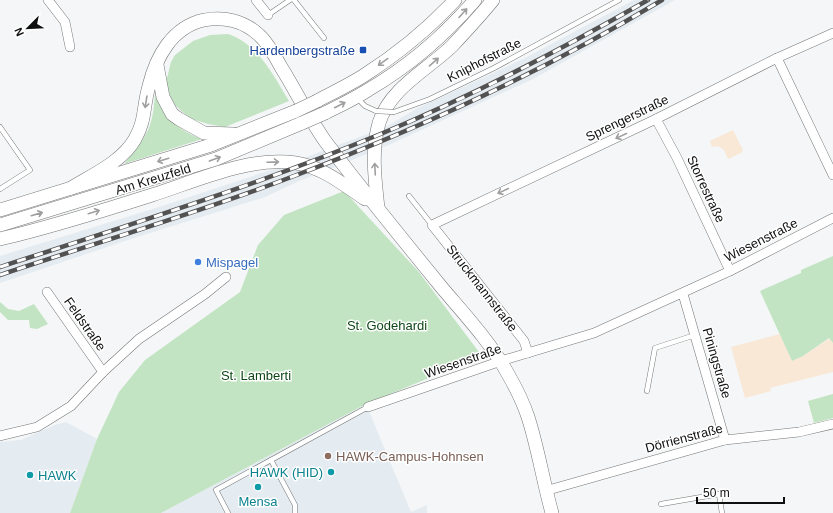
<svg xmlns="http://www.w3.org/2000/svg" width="833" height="513" font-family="Helvetica,sans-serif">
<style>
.industrial{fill:#fae8d7}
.built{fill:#e4ebf1}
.green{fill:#c3e4c3}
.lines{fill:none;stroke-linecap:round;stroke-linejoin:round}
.lane-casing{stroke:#757677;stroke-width:5.5}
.street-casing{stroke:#757677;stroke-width:10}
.secondary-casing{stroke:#757677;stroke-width:14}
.lane{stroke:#fff;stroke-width:4.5}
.street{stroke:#fff;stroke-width:9}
.secondary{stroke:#fff;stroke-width:13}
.rail-casing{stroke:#525253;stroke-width:4.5}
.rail{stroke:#fff;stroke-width:3;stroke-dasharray:9;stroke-linecap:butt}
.lane-bridge-casing{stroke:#757677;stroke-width:5.5;stroke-linecap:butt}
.secondary-bridge-casing{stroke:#757677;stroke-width:14;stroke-linecap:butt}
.lane-bridge{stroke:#fff;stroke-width:4.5}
.secondary-bridge{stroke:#fff;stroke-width:13}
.oneway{stroke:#9f9f9f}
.transit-dot{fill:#1a4fb4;stroke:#fff;stroke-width:1.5}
.shop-dot{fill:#3f7fe0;stroke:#fff;stroke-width:1.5}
.education-dot{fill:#8d6e63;stroke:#fff;stroke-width:1.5}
.culture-dot{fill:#0f9aa8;stroke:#fff;stroke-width:1.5}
.labels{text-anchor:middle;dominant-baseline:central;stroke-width:3;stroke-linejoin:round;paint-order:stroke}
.transit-label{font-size:13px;fill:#164399;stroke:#fff;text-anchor:end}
.street-label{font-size:13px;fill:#0f0f10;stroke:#fff}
.shop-label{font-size:13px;fill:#366cbe;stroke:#fff;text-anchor:start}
.park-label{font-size:13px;fill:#0f4716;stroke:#fff}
.education-label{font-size:13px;fill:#785e54;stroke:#fff;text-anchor:start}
.culture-label{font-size:13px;fill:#0d838f;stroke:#fff;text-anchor:end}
</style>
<rect width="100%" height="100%" fill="#f4f6f7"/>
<g class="industrial">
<path d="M733,130L743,150L741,153L728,159L724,150L718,146L712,147L710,141Z"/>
<path d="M780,334L792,361L803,356L830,338L833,343V372L770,388L771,391L745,398L731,347Z"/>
</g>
<g class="built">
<path d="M634,0H675L533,79L382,148L299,181L265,197L131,239L0,283V256L156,208L280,167L386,127L416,109L523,59Z"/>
<path d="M366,404L411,512L427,505V513H161Z"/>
<path d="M66,422L97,439L70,513H0V442L21,440L55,425Z"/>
</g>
<g class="green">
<path d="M228,34C258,44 274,76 289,101L225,127L208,124L189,118L174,104L167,88V78L171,62L175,55L193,41L210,35Z"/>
<path d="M156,87C169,115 171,128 202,139L124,164C133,153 142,143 148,130C154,117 154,101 156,87Z"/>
<path d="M344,191L418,271L482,356L366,404L161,513H70L97,439L119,392L145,360L240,292L258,245L284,215Z"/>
<path d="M833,256V343L829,338L803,356L792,361L760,291L801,273V270Z"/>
<path d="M0,302L8,309L19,311L34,304L48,324L37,329L30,328L29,320H8L0,312Z"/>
<path d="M833,394V418L814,423L808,401Z"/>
</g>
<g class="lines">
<defs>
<g id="lane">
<path d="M294,0L324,38"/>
<path d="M268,15L290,0"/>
<path d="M357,98L365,106L376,111"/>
<path d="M394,112L430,99L494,68L619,0"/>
<path d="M0,127L30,170L0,189"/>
<path d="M409,196L432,225"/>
<path d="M647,391L655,348L695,335"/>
<path d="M271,460L295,505V513"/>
<path d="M661,504L719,494L722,513"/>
<path d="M228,513L216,490L368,407"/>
</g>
<g id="street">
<path d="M48,0L65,22L70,47"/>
<path d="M256,0L268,15"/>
<path d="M777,58L833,175"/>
<path d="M656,119L677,158L730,271"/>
<path d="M47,292L103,372"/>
<path d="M683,294L725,440"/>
<path d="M528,353L524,341L432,225L656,119L777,58L833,33"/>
<path d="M368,407L501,361L594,333L730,271L833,218"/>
<path d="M0,436L37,427L71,406L103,372L139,339L205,294L226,277"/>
<path d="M545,491L725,440L799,432L833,424"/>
</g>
<g id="secondary">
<path d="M157,65L163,97L172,114L179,119L204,133L233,134"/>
<path d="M317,101C332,93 349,85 363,76C396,55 428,29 455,0"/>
<path d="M325,113C339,106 354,99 368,90C409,66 444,36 475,0"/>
<path d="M71,188C92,175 122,162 135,139C146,120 143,106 149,86C156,57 172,27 204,20C224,16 244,21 259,35C268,43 275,56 281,67C296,91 309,118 325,141C363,191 403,240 443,289C466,316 491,343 508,374C516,388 523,402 528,417C538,448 543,481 552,513"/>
<path d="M378,208C375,180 371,151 379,123C390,88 427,70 452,46C466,31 480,16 493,0"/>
<path d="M0,210L211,145L296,111"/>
<path d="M0,225L216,159L302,123"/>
<path d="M0,239C51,227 102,211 152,195C196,181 249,156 296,163C322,167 343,184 365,199"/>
</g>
</defs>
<use href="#lane" class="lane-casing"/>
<use href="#street" class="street-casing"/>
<use href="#secondary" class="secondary-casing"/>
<use href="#lane" class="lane"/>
<use href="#street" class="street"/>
<use href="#secondary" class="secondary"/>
<defs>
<g id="rail">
<path d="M0,267C129,225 258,185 383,133C475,95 562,49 648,0"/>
<path d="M0,275C98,242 198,213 294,176C421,128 546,70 662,0"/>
</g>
</defs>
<use href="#rail" class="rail-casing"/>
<use href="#rail" class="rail"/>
<defs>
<path id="lane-bridge" d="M376,111L394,112"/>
<g id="secondary-bridge">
<path d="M296,111L317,101"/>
<path d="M302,123L325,113"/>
</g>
</defs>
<use href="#lane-bridge" class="lane-bridge-casing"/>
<use href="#secondary-bridge" class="secondary-bridge-casing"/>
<use href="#lane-bridge" class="lane-bridge"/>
<use href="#secondary-bridge" class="secondary-bridge"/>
</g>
<defs><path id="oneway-shaft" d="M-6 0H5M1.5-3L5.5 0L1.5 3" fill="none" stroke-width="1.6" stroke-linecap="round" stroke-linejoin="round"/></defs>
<g class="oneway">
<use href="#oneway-shaft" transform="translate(463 13) rotate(-48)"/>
<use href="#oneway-shaft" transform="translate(383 62) rotate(144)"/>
<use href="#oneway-shaft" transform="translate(434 62) rotate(-41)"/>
<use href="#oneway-shaft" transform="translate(146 102) rotate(99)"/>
<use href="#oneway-shaft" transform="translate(340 105) rotate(-27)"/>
<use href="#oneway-shaft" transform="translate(621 136) rotate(155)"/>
<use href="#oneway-shaft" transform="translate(215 159) rotate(-20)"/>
<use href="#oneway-shaft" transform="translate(163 160) rotate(163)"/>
<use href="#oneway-shaft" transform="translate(273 162) rotate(-2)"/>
<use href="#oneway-shaft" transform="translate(375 169) rotate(-93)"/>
<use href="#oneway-shaft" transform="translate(503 191) rotate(155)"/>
<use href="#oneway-shaft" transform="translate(94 212) rotate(-17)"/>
<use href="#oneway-shaft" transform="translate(37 214) rotate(-16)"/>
</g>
<rect class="transit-dot" x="359" y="46" width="8" height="8" rx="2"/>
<circle class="shop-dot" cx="198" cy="262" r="4"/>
<circle class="education-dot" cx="328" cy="456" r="4"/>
<g class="culture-dot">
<circle cx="331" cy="472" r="4"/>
<circle cx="30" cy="475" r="4"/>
<circle cx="258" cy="487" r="4"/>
</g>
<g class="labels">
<g class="transit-label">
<text x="355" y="50">Hardenbergstraße</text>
</g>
<g class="street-label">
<text transform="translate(484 60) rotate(-27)">Kniphofstraße</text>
<text transform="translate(627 118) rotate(-26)">Sprengerstraße</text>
<text transform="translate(153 179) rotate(-17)">Am Kreuzfeld</text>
<text transform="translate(706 189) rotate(65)">Storrestraße</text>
<text transform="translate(761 240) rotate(-27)">Wiesenstraße</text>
<text transform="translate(482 288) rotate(52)">Struckmannstraße</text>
<text transform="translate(85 324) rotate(55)">Feldstraße</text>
<text transform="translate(463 361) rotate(-19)">Wiesenstraße</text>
<text transform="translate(717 363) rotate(74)">Piningstraße</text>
<text transform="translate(684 438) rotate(-15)">Dörrienstraße</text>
</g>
<g class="shop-label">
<text x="206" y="262">Mispagel</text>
</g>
<g class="park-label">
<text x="387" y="325">St. Godehardi</text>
<text x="256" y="375">St. Lamberti</text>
</g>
<g class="education-label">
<text x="336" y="456">HAWK-Campus-Hohnsen</text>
</g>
<g class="culture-label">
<text x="323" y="472">HAWK (HID)</text>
<text x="38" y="475" text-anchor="start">HAWK</text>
<text x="258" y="501" text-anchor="middle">Mensa</text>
</g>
</g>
<g transform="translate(28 28) rotate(246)" stroke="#ffffff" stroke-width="3" paint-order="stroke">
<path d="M0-3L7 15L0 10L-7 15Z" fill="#0f0f10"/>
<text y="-6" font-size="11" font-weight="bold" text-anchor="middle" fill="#0f0f10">N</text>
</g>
<path d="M697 497v6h87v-6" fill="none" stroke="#0f0f10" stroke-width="2"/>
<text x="703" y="497" font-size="12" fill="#0f0f10" stroke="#ffffff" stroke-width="3" paint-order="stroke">50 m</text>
</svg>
